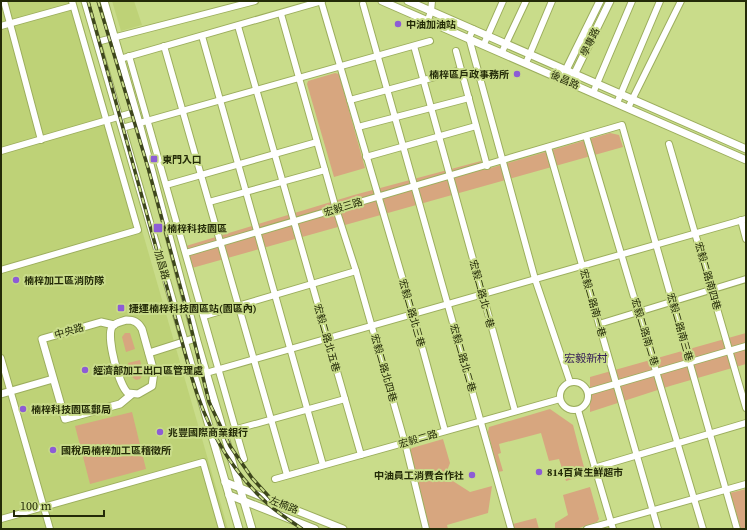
<svg xmlns="http://www.w3.org/2000/svg" width="747" height="530" font-family="'Source Serif 4','Noto Sans TC',serif">
<style>
.built{fill:#bed277}
.green{fill:#d7a67f}
.lines{fill:none;stroke-linecap:round;stroke-linejoin:round}
.minor-casing{stroke:#9cae5d;stroke-width:8}
.tertiary-casing{stroke:#9cae5d;stroke-width:9}
.minor{stroke:#fff;stroke-width:6}
.tertiary{stroke:#fff;stroke-width:7}
.rail-casing{stroke:#3e471c;stroke-width:3.5}
.rail{stroke:#c9dc8a;stroke-width:2;stroke-dasharray:6;stroke-linecap:butt}
.poi-dot{fill:#8d5cd5;stroke:#c9dc8a;stroke-width:1.5}
.labels{text-anchor:middle;dominant-baseline:central;stroke-width:4;stroke-linejoin:round;paint-order:stroke}
.poi-label{font-size:10px;font-weight:bold;fill:#242b08;stroke:#c9dc8a;text-anchor:start}
.street-label{font-size:10px;fill:#242b08;stroke:#c9dc8a}
.neighbourhood-label{font-size:11px;fill:#351d57;stroke:#c9dc8a}
</style>
<rect width="100%" height="100%" fill="#c9dc8a"/>
<g class="built">
<path d="M1,1H76L228,529H1Z"/>
<path d="M112,1H134L142,25L121,31Z"/>
</g>
<g class="green">
<path d="M335,73L339,74L365,168L334,177L307,84L308,81Z"/>
<path d="M610,133L619,135L623,147L192,268L186,246L354,195L481,161L484,170Z"/>
<path d="M125,333H130L135,349L126,352L122,337Z"/>
<path d="M746,333V364L670,386L590,412V377Z"/>
<path d="M140,360L143,374L140,379L136,380L132,377L128,363Z"/>
<path d="M550,409L573,425L586,475L566,481L559,459L549,461L541,433L499,444L501,453L498,454L503,471L498,472L488,432L489,427Z"/>
<path d="M132,412L146,469L90,484L75,426Z"/>
<path d="M443,439L450,463L445,476L470,492L492,486L488,513L447,525L448,529H428L409,451L412,448Z"/>
<path d="M590,487L599,519L597,522L576,529H555V523L568,515L563,495Z"/>
<path d="M746,489V529H741L730,493Z"/>
<path d="M536,518L539,529H515L513,524Z"/>
</g>
<g class="lines">
<defs>
<g id="minor">
<path d="M4,1L41,140"/>
<path d="M321,1L413,314L445,431"/>
<path d="M363,4L511,529"/>
<path d="M281,14L336,209L356,271L405,443L426,529"/>
<path d="M428,20L431,11L432,1"/>
<path d="M1,26L73,6"/>
<path d="M238,26L361,455"/>
<path d="M473,29L469,38L535,279L570,382"/>
<path d="M202,36L323,465"/>
<path d="M97,42L255,1"/>
<path d="M484,44L503,1"/>
<path d="M164,46L287,475"/>
<path d="M414,46L515,411"/>
<path d="M456,51L487,166"/>
<path d="M502,52L526,1"/>
<path d="M129,56L244,459"/>
<path d="M120,59L322,1"/>
<path d="M526,63L552,1"/>
<path d="M593,93L632,1"/>
<path d="M350,100L461,70"/>
<path d="M617,103L660,1"/>
<path d="M628,108L681,1"/>
<path d="M358,127L469,98"/>
<path d="M122,128L430,41"/>
<path d="M586,136L703,529"/>
<path d="M669,144L746,408"/>
<path d="M548,147L658,529"/>
<path d="M1,151L135,112"/>
<path d="M366,157L476,126"/>
<path d="M166,185L317,142"/>
<path d="M209,202L325,170"/>
<path d="M741,220L746,239"/>
<path d="M186,253L622,125L737,529"/>
<path d="M1,270L138,230L72,1"/>
<path d="M204,316L356,271"/>
<path d="M599,324L746,279"/>
<path d="M1,358L50,529"/>
<path d="M206,373L746,219"/>
<circle cx="574" cy="396" r="14"/>
<path d="M588,392L746,346"/>
<path d="M578,410L613,529"/>
<path d="M237,429L345,399"/>
<path d="M594,468L746,423"/>
<path d="M275,479L560,399"/>
<path d="M1,519L203,462L222,529"/>
<path d="M587,529L746,484"/>
</g>
<g id="tertiary">
<path d="M85,1L239,529"/>
<path d="M104,1L139,123L196,338L252,529"/>
<path d="M382,1L746,160"/>
<path d="M408,1L746,149"/>
<path d="M565,72L600,1"/>
<path d="M573,77L610,1"/>
<path d="M126,320C134,320 138,322 142,329L154,372L152,386L138,394L128,393C119,386 106,337 112,327C114,323 121,322 126,320Z"/>
<path d="M114,325L101,322L42,339L65,419L120,404L132,394"/>
<path d="M149,353L196,338"/>
<path d="M1,394L53,379"/>
<path d="M225,482L343,529"/>
<path d="M229,495L315,529"/>
</g>
</defs>
<use href="#minor" class="minor-casing"/>
<use href="#tertiary" class="tertiary-casing"/>
<use href="#minor" class="minor"/>
<use href="#tertiary" class="tertiary"/>
<defs>
<g id="rail">
<path d="M88,1L192,378C206,426 230,470 268,504C278,513 291,521 302,529"/>
<path d="M98,1L149,171L188,315L209,402L230,446L252,478L272,500"/>
</g>
</defs>
<use href="#rail" class="rail-casing"/>
<use href="#rail" class="rail"/>
</g>
<g class="poi-dot">
<circle cx="398" cy="24" r="4"/>
<circle cx="517" cy="74" r="4"/>
<rect x="150" y="155" width="8" height="8" rx="2"/>
<rect x="153" y="223" width="10" height="10" rx="2"/>
<circle cx="16" cy="280" r="4"/>
<rect x="117" y="304" width="8" height="8" rx="2"/>
<circle cx="85" cy="370" r="4"/>
<circle cx="23" cy="409" r="4"/>
<circle cx="160" cy="432" r="4"/>
<circle cx="53" cy="450" r="4"/>
<circle cx="539" cy="472" r="4"/>
<circle cx="472" cy="475" r="4"/>
</g>
<g class="labels">
<g class="poi-label">
<text x="406" y="24">中油加油站</text>
<text x="509" y="74" text-anchor="end">楠梓區戶政事務所</text>
<text x="162" y="159">東門入口</text>
<text x="167" y="228">楠梓科技園區</text>
<text x="24" y="280">楠梓加工區消防隊</text>
<text x="129" y="308">捷運楠梓科技園區站(園區內)</text>
<text x="93" y="370">經濟部加工出口區管理處</text>
<text x="31" y="409">楠梓科技園區郵局</text>
<text x="168" y="432">兆豐國際商業銀行</text>
<text x="61" y="450">國稅局楠梓加工區稽徵所</text>
<text x="547" y="472">814百貨生鮮超市</text>
<text x="464" y="475" text-anchor="end">中油員工消費合作社</text>
</g>
<g class="street-label">
<text transform="translate(590 42) rotate(-64)">學專路</text>
<text transform="translate(565 80) rotate(24)">後昌路</text>
<text transform="translate(343 207) rotate(-17)">宏毅三路</text>
<text transform="translate(162 265) rotate(74)">加昌路</text>
<text transform="translate(708 276) rotate(74)">宏毅二路南四巷</text>
<text transform="translate(482 294) rotate(75)">宏毅二路北一巷</text>
<text transform="translate(593 303) rotate(74)">宏毅二路南一巷</text>
<text transform="translate(412 313) rotate(74)">宏毅二路北三巷</text>
<text transform="translate(680 327) rotate(74)">宏毅二路南三巷</text>
<text transform="translate(69 331) rotate(-16)">中央路</text>
<text transform="translate(645 332) rotate(73)">宏毅二路南二巷</text>
<text transform="translate(327 338) rotate(74)">宏毅二路北五巷</text>
<text transform="translate(463 358) rotate(74)">宏毅二路北二巷</text>
<text transform="translate(384 368) rotate(74)">宏毅二路北四巷</text>
<text transform="translate(418 439) rotate(-16)">宏毅二路</text>
<text transform="translate(284 505) rotate(22)">左楠路</text>
</g>
<g class="neighbourhood-label">
<text x="586" y="358">宏毅新村</text>
</g>
</g>
<rect width="747" height="530" fill="none" stroke="#242b08" stroke-width="4"/>
<path d="M14 510v6h90v-6" fill="none" stroke="#242b08" stroke-width="2"/>
<text x="20" y="510" font-size="12" fill="#242b08" stroke="#c9dc8a" stroke-width="3" paint-order="stroke">100 m</text>
</svg>
